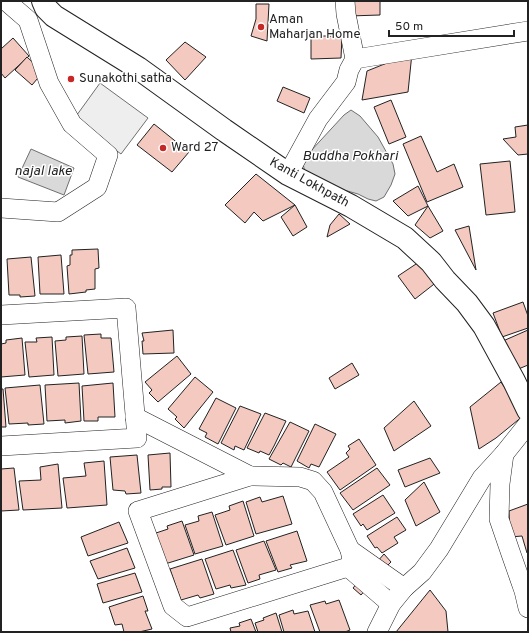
<svg xmlns="http://www.w3.org/2000/svg" width="529" height="633" font-family="Overpass,sans-serif">
<style>
.green{fill:#eee;stroke:#6f6f6f}
.water{fill:#d9d9d9;stroke:#6f6f6f}
.building{fill:#f3c9c0;stroke:#222}
.lines{fill:none;stroke-linecap:round;stroke-linejoin:round}
.minor-casing{stroke:#222;stroke-width:20}
.major-casing{stroke:#222;stroke-width:24}
.minor{stroke:#fff;stroke-width:19}
.major{stroke:#fff;stroke-width:22}
.poi-dot{fill:#c62828;stroke:#fff;stroke-width:1.5}
.labels{text-anchor:middle;dominant-baseline:central;stroke-width:3;stroke-linejoin:round;paint-order:stroke}
.poi-label{font-size:13px;fill:#222;stroke:#fff;text-anchor:start}
.street-label{font-size:13px;fill:#222;stroke:#fff}
.water-label{font-size:14px;font-style:italic;fill:#222;stroke:#fff}
</style>
<rect width="100%" height="100%" fill="#fff"/>
<path class="green" d="M100,83L148,118L121,154L74,119Z"/>
<g class="water">
<path d="M351,110L360,116L378,137L393,164L395,174L391,185L384,197L376,201L368,199L358,194L344,190L326,182L305,172L303,164L308,154L344,115Z"/>
<path d="M31,149L74,168L64,195L18,177Z"/>
</g>
<g class="building">
<path d="M349,1H380V15L349,16Z"/>
<path d="M256,4H269L267,41L251,36L256,19Z"/>
<path d="M311,36H342L341,58L311,59Z"/>
<path d="M13,38L29,56L5,78L1,73V49Z"/>
<path d="M185,42L206,57L185,80L166,60Z"/>
<path d="M412,53L408,92L362,100L367,71Z"/>
<path d="M27,57L43,72L32,85L15,70Z"/>
<path d="M283,87L310,98L304,113L277,101Z"/>
<path d="M391,100L406,137L389,144L374,107Z"/>
<path d="M154,124L189,152L172,172L137,145Z"/>
<path d="M528,125V154L518,155L503,139L516,137L515,127Z"/>
<path d="M421,136L437,172L454,164L463,187L427,202L403,144Z"/>
<path d="M510,161L515,212L486,215L480,164Z"/>
<path d="M256,174L295,205L263,221L254,212L245,223L225,205Z"/>
<path d="M418,186L428,206L408,216L393,201Z"/>
<path d="M295,205L307,227L293,236L281,217Z"/>
<path d="M428,206L443,231L430,238L415,225Z"/>
<path d="M339,214L350,224L327,237L330,225Z"/>
<path d="M469,226L476,270L455,230Z"/>
<path d="M98,249L99,268L95,269V289L86,290V292L69,294L67,266L70,265V255H72V250Z"/>
<path d="M61,255L64,294H40L38,257Z"/>
<path d="M31,257L35,296L20,297V295H9L7,259Z"/>
<path d="M419,262L438,281L415,299L398,276Z"/>
<path d="M523,302L528,316V328L502,337L493,313Z"/>
<path d="M173,330L174,353L143,354L142,341H144L142,333Z"/>
<path d="M528,330V365L516,370L503,341Z"/>
<path d="M101,334V338H111L114,372L88,374L84,335Z"/>
<path d="M82,336L84,374L58,376L55,341L66,340V337Z"/>
<path d="M52,337L54,375L29,377L25,342H37L36,338Z"/>
<path d="M22,338L25,375L1,377V344L6,343V340Z"/>
<path d="M177,356L191,374L158,402L149,393L152,390L145,382Z"/>
<path d="M352,363L359,375L335,389L329,378Z"/>
<path d="M195,377L213,392L184,428L175,419L177,417L168,409Z"/>
<path d="M501,382L523,416L496,438L479,449L470,407Z"/>
<path d="M79,383L81,421L65,423V420L47,421L45,385Z"/>
<path d="M113,383L115,417H98V421H84L82,386Z"/>
<path d="M40,385L44,424L28,425V423L9,424L5,388Z"/>
<path d="M1,389H3L6,427H1Z"/>
<path d="M216,398L236,408L218,444L205,437L207,433L199,429Z"/>
<path d="M414,401L431,426L394,451L384,428Z"/>
<path d="M240,406L261,414L244,450L235,446L234,450L221,443Z"/>
<path d="M265,413L286,421L274,446L269,455L260,451L259,453L247,448Z"/>
<path d="M290,422L309,431L291,467L283,463L281,465L269,459Z"/>
<path d="M315,424L336,434L319,467L311,464L309,468L297,461Z"/>
<path d="M359,439L376,465L340,490L327,472L349,457L346,453L350,449L348,446Z"/>
<path d="M170,453L171,487H162V489L150,490L148,455Z"/>
<path d="M137,455L141,493L126,494L125,491L113,490L110,457Z"/>
<path d="M430,458L440,473L405,487L398,470Z"/>
<path d="M104,461L107,505L67,508L63,478L86,476L84,463Z"/>
<path d="M58,464L62,508L23,510L19,481L41,480L40,467Z"/>
<path d="M14,468L19,510L1,511V469Z"/>
<path d="M377,468L390,485L353,510L340,493Z"/>
<path d="M424,482L440,512L416,526L405,500Z"/>
<path d="M383,495L395,513L367,530L363,524L361,526L353,514Z"/>
<path d="M283,496L292,524L256,534L246,502L260,497L262,502Z"/>
<path d="M243,501L254,536L226,545L215,515L230,510L229,506Z"/>
<path d="M528,504V553H527L522,536L510,537L509,511Z"/>
<path d="M212,512L223,546L195,554L185,525L199,521L198,516Z"/>
<path d="M397,517L406,530L394,537L398,543L382,553L377,547L375,548L367,536Z"/>
<path d="M182,521L194,555L165,564L153,534L168,529L167,526Z"/>
<path d="M119,522L128,543L88,556L81,537Z"/>
<path d="M297,531L307,561L290,565L292,568L278,572L266,541Z"/>
<path d="M264,541L276,570L259,575L260,579L248,583L236,550Z"/>
<path d="M127,548L135,568L98,579L90,561Z"/>
<path d="M233,550L246,585L231,588L230,585L216,589L205,559Z"/>
<path d="M384,554L391,562L385,568L377,562Z"/>
<path d="M202,559L214,594L200,598L198,595L181,600L170,569Z"/>
<path d="M135,573L142,592L103,603L97,584Z"/>
<path d="M359,581L367,588L361,595L353,588Z"/>
<path d="M430,590L446,611L448,632H396Z"/>
<path d="M143,596L148,611H145L152,629L139,632H124L122,624L115,625L109,607Z"/>
<path d="M339,600L350,630L345,632H320L310,605L325,601L326,604Z"/>
<path d="M293,610L294,614L308,611L315,632H284L279,615Z"/>
<path d="M276,613L282,632H258L255,623L264,620L263,618Z"/>
<path d="M251,619L256,632H231L230,628L240,626L239,623Z"/>
</g>
<g class="lines">
<defs>
<g id="minor">
<path d="M355,59L528,31"/>
<path d="M288,174L318,119L346,82L349,70L355,59L346,14L345,1"/>
<path d="M1,208L58,212L97,187L108,155L72,124L49,83L28,20L6,1"/>
<path d="M1,315L126,308L137,438L1,446"/>
<path d="M135,417L250,476"/>
<path d="M504,454L500,484L499,519L511,554L524,591L528,608"/>
<path d="M250,476L300,477L313,481L323,492L350,550L352,560L348,567L187,617L173,606L138,511Z"/>
<path d="M350,550L404,588"/>
<path d="M348,567L391,604"/>
<path d="M377,632L391,604L404,588L422,572L439,549L482,478L504,454L528,424"/>
</g>
<path id="major" d="M43,1L46,8L54,16L138,68L224,130L288,174L351,206L405,238L431,262L445,280L467,303L484,326L514,381L528,410"/>
</defs>
<use href="#minor" class="minor-casing"/>
<use href="#major" class="major-casing"/>
<use href="#minor" class="minor"/>
<use href="#major" class="major"/>
</g>
<g class="poi-dot">
<circle cx="261" cy="27" r="4"/>
<circle cx="71" cy="79" r="4"/>
<circle cx="163" cy="148" r="4"/>
</g>
<g class="labels">
<g class="poi-label">
<text x="269" y="20">Aman<tspan x="269" dy="15">Maharjan Home</tspan></text>
<text x="79" y="79">Sunakothi satha</text>
<text x="171" y="148">Ward 27</text>
</g>
<g class="street-label">
<text transform="translate(309 183) rotate(29)">Kanti Lokhpath</text>
</g>
<g class="water-label">
<text x="350" y="156">Buddha Pokhari</text>
<text x="43" y="171">najal lake</text>
</g>
</g>
<rect width="529" height="633" fill="none" stroke="#222222" stroke-width="4"/>
<path d="M389 30v6h125v-6" fill="none" stroke="#222222" stroke-width="2"/>
<text x="395" y="30" font-size="12" fill="#222222" stroke="#ffffff" stroke-width="3" paint-order="stroke">50 m</text>
</svg>
